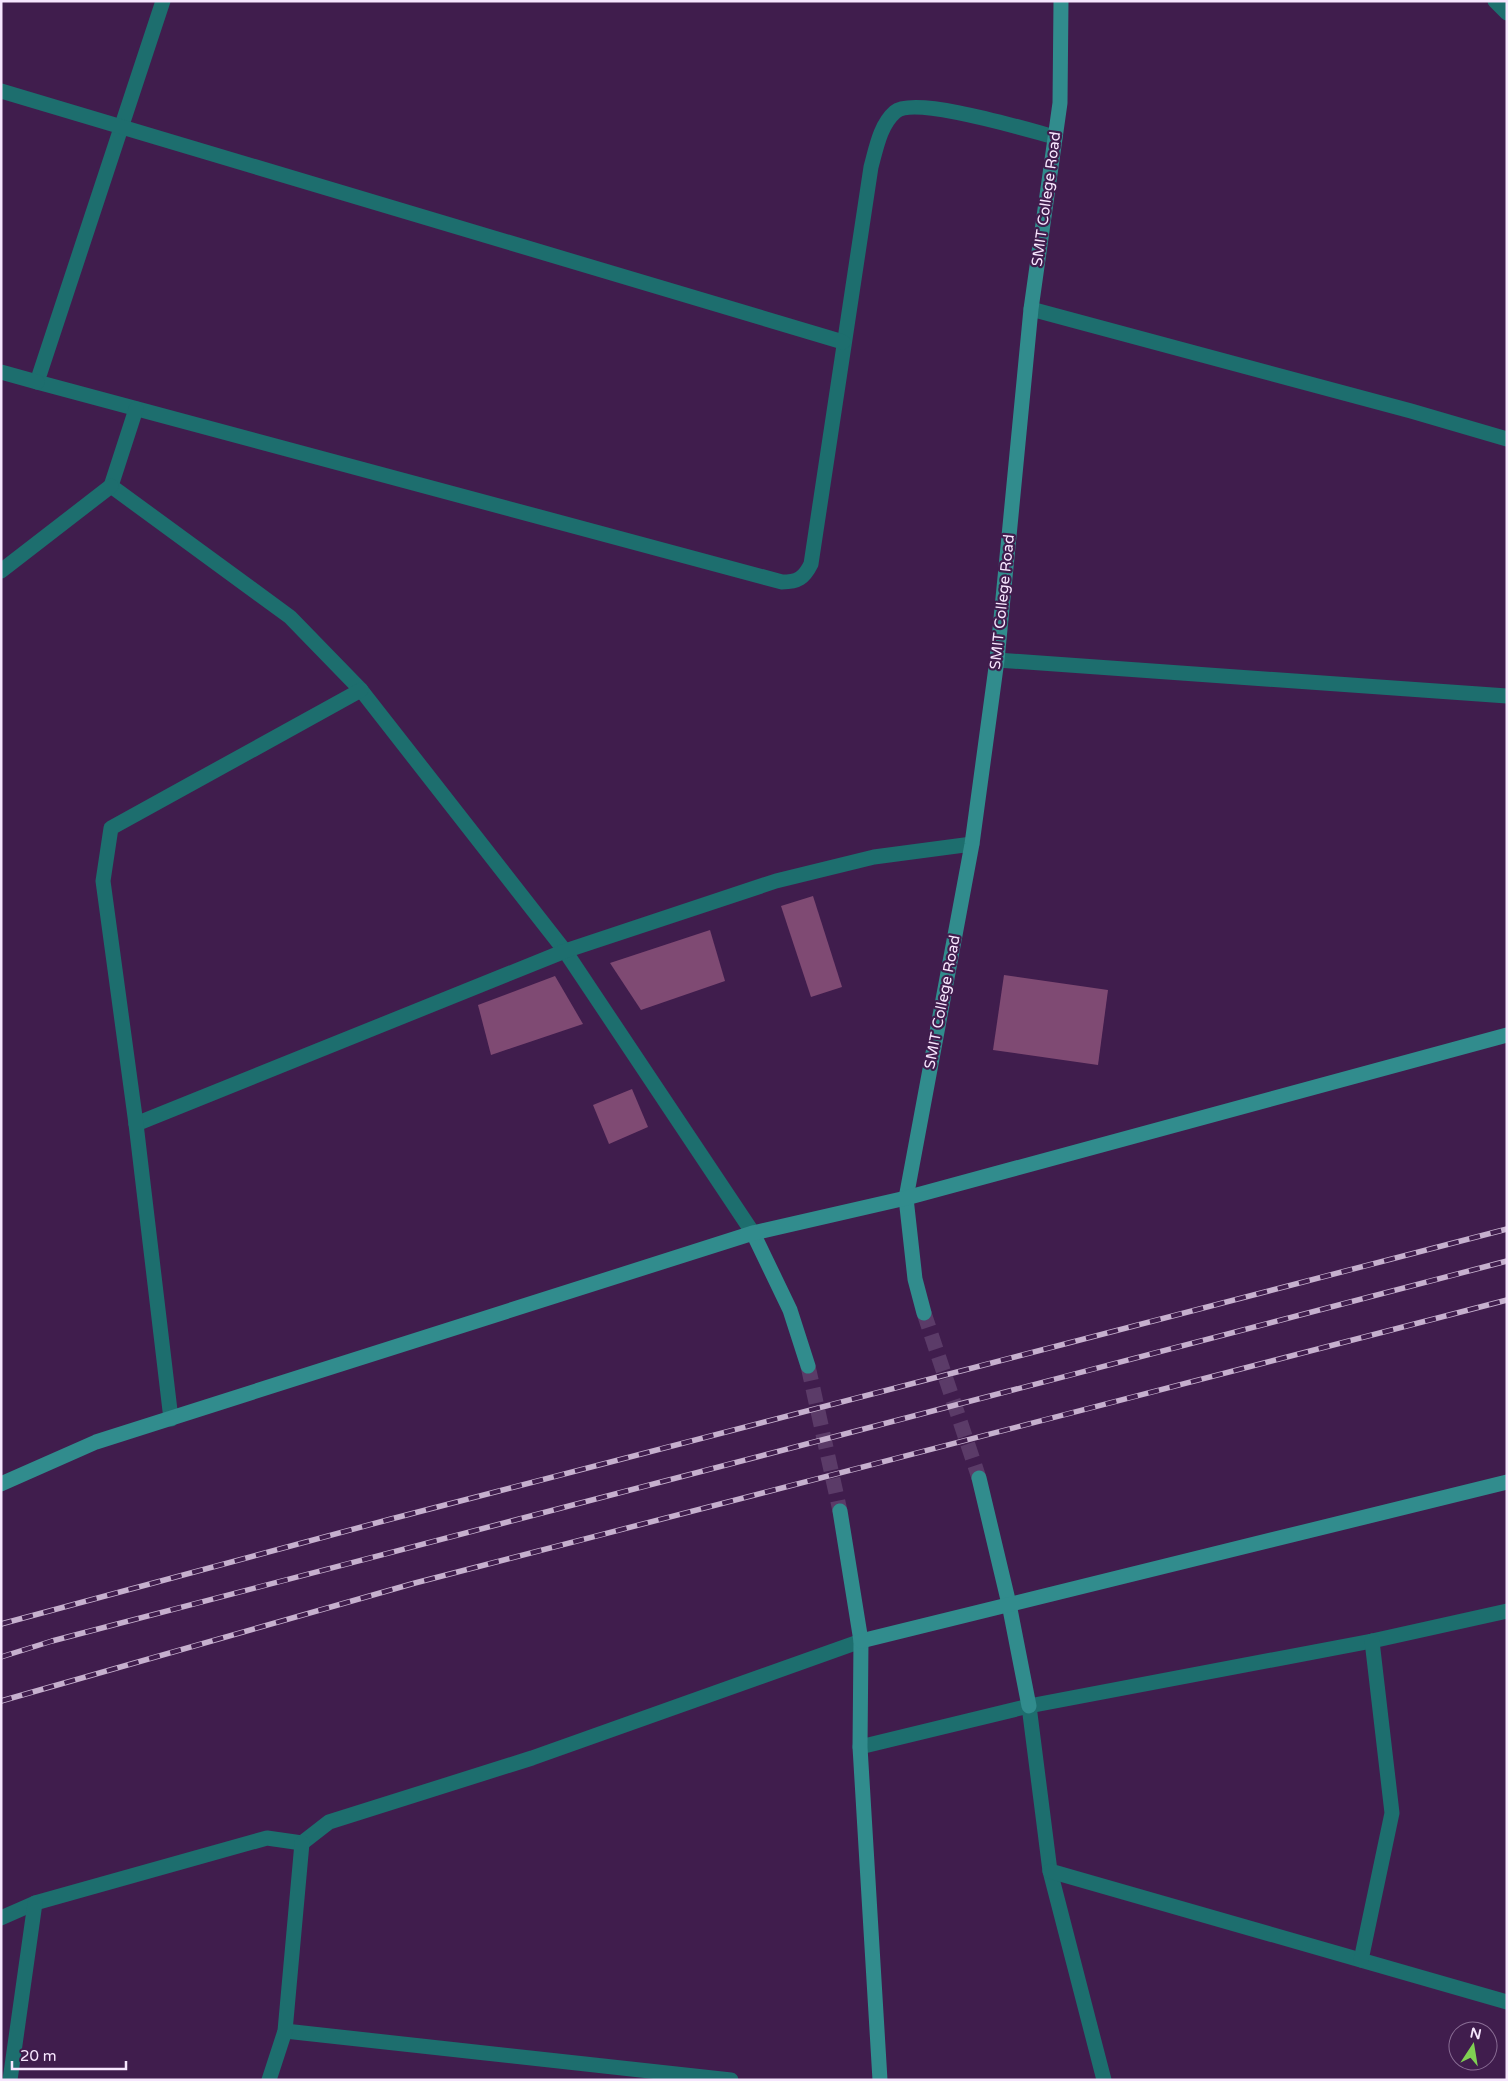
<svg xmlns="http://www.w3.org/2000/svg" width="1508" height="2081" font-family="'Varela Round',sans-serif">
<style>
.building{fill:#7f4a73}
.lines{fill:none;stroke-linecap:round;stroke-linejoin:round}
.secondary-tunnel{stroke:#5b3b68;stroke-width:15;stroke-dasharray:15 8;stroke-linecap:butt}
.street{stroke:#1d6e6e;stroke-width:15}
.secondary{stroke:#318c8d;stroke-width:15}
.rail-casing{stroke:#c6b0ce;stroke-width:5.5}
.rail{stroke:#401d4d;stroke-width:4;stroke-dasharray:11;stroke-linecap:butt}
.labels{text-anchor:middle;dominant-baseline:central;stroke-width:4.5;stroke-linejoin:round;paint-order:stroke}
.street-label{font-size:15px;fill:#f7e6fe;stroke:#401d4d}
</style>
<rect width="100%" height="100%" fill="#401d4d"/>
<g class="building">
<path d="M813,896L842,987L811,997L781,906Z"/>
<path d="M710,930L725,981L641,1010L610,963Z"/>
<path d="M1004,975L1108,990L1098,1065L993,1050Z"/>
<path d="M555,976L583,1024L491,1055L478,1005Z"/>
<path d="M632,1089L648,1127L609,1144L593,1105Z"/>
</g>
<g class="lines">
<g class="secondary-tunnel">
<path d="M924,1313L979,1478"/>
<path d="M808,1366L840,1511"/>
</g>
<g class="street">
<path d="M163,1L37,382L782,582C798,582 804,578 811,564L871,167C876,149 880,125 895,112C914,95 1028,130 1055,137"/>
<path d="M1495,1L1507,13"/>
<path d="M1,91L843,342"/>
<path d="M1031,309L1411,411L1507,439"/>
<path d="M1,372L37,382"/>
<path d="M136,409L111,486L290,617L361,690L565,951L753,1233"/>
<path d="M1,571L111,486"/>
<path d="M997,660L1507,696"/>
<path d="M136,1124L565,951L776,881L874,857L972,844"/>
<path d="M171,1419L136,1124L103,881L111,828L361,690"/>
<path d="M1029,1706L1050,1871L1104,2080"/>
<path d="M860,1747L1029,1706L1372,1641L1507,1611"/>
<path d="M1050,1871L1507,2002"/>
<path d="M1,1918L35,1903L267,1838L302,1843L329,1822L532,1758L861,1641"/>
<path d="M1361,1960L1392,1813L1372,1641"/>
<path d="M285,2031L731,2080"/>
<path d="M10,2080L35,1903"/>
<path d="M269,2080L285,2031L302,1843"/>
</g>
<g class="secondary">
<path d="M753,1233L790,1310L808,1366"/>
<path d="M924,1313L915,1279L906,1198L972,844L997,660L1031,309L1060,103L1061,1"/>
<path d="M979,1478L1009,1604L1029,1706"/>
<path d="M1,1484L96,1442L753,1233L906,1198L1507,1035"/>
<path d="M840,1511L861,1641L860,1747L880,2080"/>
<path d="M861,1641L1507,1482"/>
</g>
<defs>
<g id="rail">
<path d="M1,1624L391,1519L1507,1229"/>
<path d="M1,1657L52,1641L1507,1261"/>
<path d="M1,1701L415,1583L1507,1300"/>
</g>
</defs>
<use href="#rail" class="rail-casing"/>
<use href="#rail" class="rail"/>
</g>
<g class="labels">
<g class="street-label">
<text transform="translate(1046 199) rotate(-82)">SMIT College Road</text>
<text transform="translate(1002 602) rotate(-84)">SMIT College Road</text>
<text transform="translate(942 1002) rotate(-79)">SMIT College Road</text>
</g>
</g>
<rect width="1508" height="2081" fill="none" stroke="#f7e6fe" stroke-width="5"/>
<g transform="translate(1473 2046) rotate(12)"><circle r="24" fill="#401d4d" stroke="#896d94"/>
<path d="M0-4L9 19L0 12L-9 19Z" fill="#7fd052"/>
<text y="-8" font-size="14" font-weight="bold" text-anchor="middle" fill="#f7e6fe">N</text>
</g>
<path d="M12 2061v8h114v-8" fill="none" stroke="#f7e6fe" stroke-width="2.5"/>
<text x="20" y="2061" font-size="15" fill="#f7e6fe" stroke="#401d4d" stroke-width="4" paint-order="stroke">20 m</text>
</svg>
